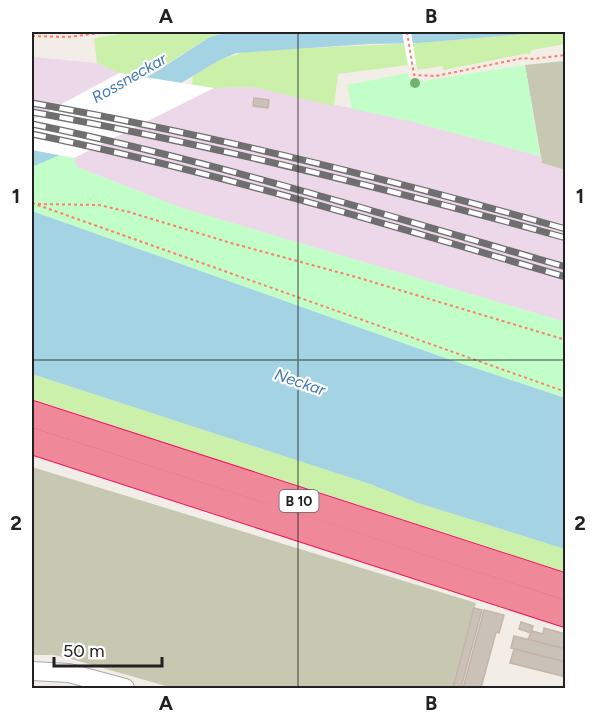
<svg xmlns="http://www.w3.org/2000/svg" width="597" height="720" font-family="Figtree,sans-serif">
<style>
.industrial{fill:#ecd8e8}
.construction{fill:#c7c8b1}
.grass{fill:#caf0a9}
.park{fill:#c2fec8}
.water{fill:#a4d3e3}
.pier{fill:#fff}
.building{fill:#cac1b9;stroke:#c5b5a8;stroke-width:1.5}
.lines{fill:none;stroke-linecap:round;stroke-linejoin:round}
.minor-casing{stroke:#a8a8a8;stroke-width:20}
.highway-casing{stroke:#eb195c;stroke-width:28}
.path{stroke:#ff7d6b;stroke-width:2;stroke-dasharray:3 3;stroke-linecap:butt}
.minor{stroke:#fff;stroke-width:18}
.highway{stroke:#ef899a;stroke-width:26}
.rail-casing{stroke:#6f6f6f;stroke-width:7}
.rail{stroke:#fff;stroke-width:4.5;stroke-dasharray:14;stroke-linecap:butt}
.tree{fill:#6fb571}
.grid{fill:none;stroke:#212121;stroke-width:1.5;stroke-opacity:0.55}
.labels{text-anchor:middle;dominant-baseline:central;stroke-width:4.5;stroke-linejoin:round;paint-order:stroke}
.shield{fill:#fff;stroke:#646464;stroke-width:1.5}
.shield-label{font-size:14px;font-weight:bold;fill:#212121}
.water-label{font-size:16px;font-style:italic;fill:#4077b2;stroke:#fff}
.neatline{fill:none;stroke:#212121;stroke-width:2}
.grid-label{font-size:20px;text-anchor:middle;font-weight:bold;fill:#212121}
</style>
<rect width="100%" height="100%" fill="#f2eee7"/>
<path class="industrial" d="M32,57L97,63L119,73L214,88L253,87L406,120L540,156L542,163L565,170V322L182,208L77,167L74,158L32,150Z"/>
<g class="construction">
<path d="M565,61H566L565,170L542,163L525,65Z"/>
<path d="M32,467L476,603L453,688H173L71,659L54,655H32Z"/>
</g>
<g class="grass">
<path d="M134,32H229L210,37L146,77L119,73L97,63L94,38Z"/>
<path d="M550,32H565V44L532,50L530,54H524L444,70L442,66L418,70L416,64L338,74L334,106L253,87L214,88L192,85L193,76L218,61L246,51L419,43Z"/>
<path d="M32,374L370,484L415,502L565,549V572L32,399Z"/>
</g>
<g class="park">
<path d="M525,65L540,156L406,120L352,109L347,85L408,73L411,83Z"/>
<path d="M60,155L74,158L77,167L182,208L565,322V398L445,358L32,211V167Z"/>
</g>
<g class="water">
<path d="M229,32H550L419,43L369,44L236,53L218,61L60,155L32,167V142L154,73L210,37Z"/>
<path d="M32,211L445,358L565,398V549L415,502L370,484L32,374Z"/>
</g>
<g class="pier">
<path d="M402,32H411L416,64L408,65Z"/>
<path d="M119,73L214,88L74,158L32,150V120Z"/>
</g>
<g class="building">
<path d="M254,98L269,100L268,108L253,106Z"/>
<path d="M474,608L482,610L461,688H453Z"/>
<path d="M484,610L504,615L499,633L496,632L481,688H463Z"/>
<path d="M521,622L533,626L531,633L519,629Z"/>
<path d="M544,628L566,634V649L528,639L532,631L543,634Z"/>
<path d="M514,636L566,649V662L511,648Z"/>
<path d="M514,649L566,662V677L510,663Z"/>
</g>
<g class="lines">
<defs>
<path id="minor" d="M32,671L69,673L125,688"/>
<g id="highway">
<path d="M32,414L566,587"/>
<path d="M32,441L566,614"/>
</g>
</defs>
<use href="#minor" class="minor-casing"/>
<use href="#highway" class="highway-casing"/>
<g class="path">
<path d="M407,32L414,75L436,76L523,58L532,59L566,55"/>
<path d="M32,36L68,37L108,32"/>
<path d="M32,203L566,392"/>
<path d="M38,204L99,205L129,212L231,243L356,277L566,340"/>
</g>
<use href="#minor" class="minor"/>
<use href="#highway" class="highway"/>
<defs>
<g id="rail">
<path d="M32,103C212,135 389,179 566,229"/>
<path d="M32,112C212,145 389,189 566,238"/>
<path d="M32,124C213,161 388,216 566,267"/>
<path d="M32,134C213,171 388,225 566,277"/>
</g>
</defs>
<use href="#rail" class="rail-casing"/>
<use href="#rail" class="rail"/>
</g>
<circle class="tree" cx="415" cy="83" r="5"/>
<path class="grid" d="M298,32V688M32,360H566"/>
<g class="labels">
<rect class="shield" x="279.5" y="490" width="39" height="22" rx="4.5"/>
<g class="shield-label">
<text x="299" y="501">B 10</text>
</g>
<g class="water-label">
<text transform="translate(129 78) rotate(-30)">Rossneckar</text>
<text transform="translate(300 382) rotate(19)">Neckar</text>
</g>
</g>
<rect width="597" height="720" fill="none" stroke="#ffffff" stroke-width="66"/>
<path d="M54 657v9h108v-9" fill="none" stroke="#212121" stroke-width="3"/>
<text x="63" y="657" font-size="18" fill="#212121" stroke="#ffffff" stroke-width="4.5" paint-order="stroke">50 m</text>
<rect x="33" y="33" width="531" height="654" class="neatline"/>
<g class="grid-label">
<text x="166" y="23">A</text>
<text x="431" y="23">B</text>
<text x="16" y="203">1</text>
<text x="580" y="203">1</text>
<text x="16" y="530">2</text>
<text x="580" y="530">2</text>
<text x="166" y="710">A</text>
<text x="431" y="710">B</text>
</g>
</svg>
